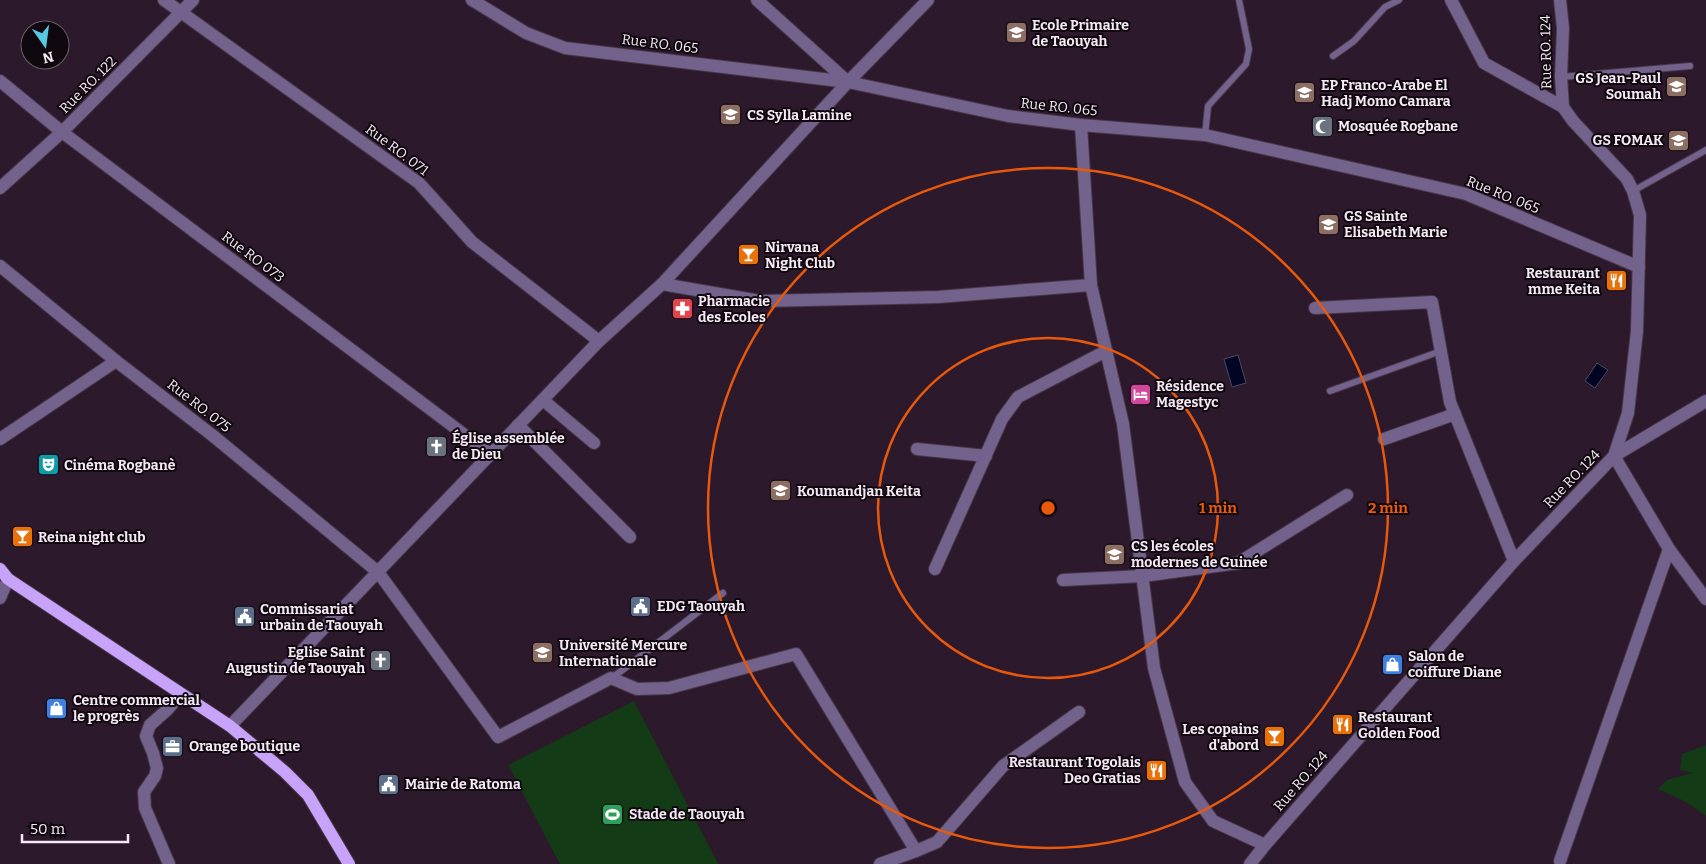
<svg xmlns="http://www.w3.org/2000/svg" width="1706" height="864" font-family="Bitter,serif">
<style>
.green{fill:#133b16}
.water{fill:#000523;stroke:#4a4962}
.lines{fill:none;stroke-linecap:round;stroke-linejoin:round}
.service-casing{stroke:#483648;stroke-width:8}
.minor-casing{stroke:#483648;stroke-width:14}
.tertiary-casing{stroke:#483648;stroke-width:14}
.primary-casing{stroke:#483648;stroke-width:14}
.service{stroke:#73628c;stroke-width:6}
.minor{stroke:#73628c;stroke-width:12}
.tertiary{stroke:#73628c;stroke-width:12}
.primary{stroke:#c8a3fa;stroke-width:12}
.ring{fill:none;stroke:#e8590c;stroke-width:2.5}
.labels{text-anchor:middle;dominant-baseline:central;stroke-width:4;stroke-linejoin:round;paint-order:stroke}
.poi-label{font-size:14px;font-weight:bold;fill:#f6e9f6;stroke:#10080f;text-anchor:start}
.street-label{font-size:14px;fill:#f6e9f6;stroke:#10080f}
.centre{fill:#e8590c;stroke:#10080f;stroke-width:2.5}
.ring-label{font-size:15px;text-anchor:middle;font-weight:bold;fill:#e8590c;stroke:#10080f;stroke-width:4;stroke-linejoin:round;paint-order:stroke}
</style>
<rect width="100%" height="100%" fill="#2c192c"/>
<g class="green">
<path d="M634,701L718,864H560L508,765Z"/>
<path d="M1706,745V816L1686,802L1658,789L1667,780L1692,773L1680,770L1682,754Z"/>
</g>
<g class="water">
<path d="M1238,355L1246,383L1232,387L1224,359Z"/>
<path d="M1597,363L1608,370L1595,388L1585,381Z"/>
</g>
<g class="lines">
<defs>
<g id="service">
<path d="M1333,56L1354,41L1385,7L1399,0"/>
<path d="M1561,77L1690,66"/>
<path d="M1205,135L1208,106L1246,64L1249,49L1239,0"/>
<path d="M1633,191L1706,150"/>
<path d="M1330,391L1441,351"/>
<path d="M612,678L723,593"/>
</g>
<g id="minor">
<path d="M164,0L419,183L472,242L599,341"/>
<path d="M472,0L526,33L565,48L848,82L1008,116L1081,125L1205,135L1466,194L1639,267"/>
<path d="M757,0L848,82"/>
<path d="M1451,0L1484,63L1563,107"/>
<path d="M0,81L62,132L490,454"/>
<path d="M1081,125L1091,285L1123,424L1154,668L1185,782L1213,821L1265,845"/>
<path d="M0,188L62,132L193,0"/>
<path d="M0,266L116,361L212,435L378,572L498,737L611,678L637,689L669,688L796,654L916,851L880,864"/>
<path d="M662,284L760,301L938,297L1091,285"/>
<path d="M1315,308L1432,302L1450,402L1514,561"/>
<path d="M543,400L594,443"/>
<path d="M1706,401L1614,456L1669,549L1706,599"/>
<path d="M518,425L630,537"/>
<path d="M0,439L116,361"/>
<path d="M1384,439L1455,414"/>
<path d="M917,449L986,456"/>
<path d="M935,569L1002,419L1018,397L1106,351"/>
<path d="M1063,580L1143,576L1238,563L1347,495"/>
<path d="M0,598L8,579"/>
<path d="M230,726L599,341L662,284L848,82L928,0"/>
<path d="M916,851L937,842L1003,766L1079,712"/>
<path d="M1560,861L1669,549"/>
<path d="M169,864L145,808L144,792L155,776L157,768L153,753L146,736L150,725L167,710L181,694"/>
</g>
<path id="tertiary" d="M1250,864L1265,845L1514,561L1614,456L1628,413L1637,331L1640,215L1633,191L1627,179L1573,121L1563,107L1561,77L1563,28L1560,0"/>
<path id="primary" d="M0,569L8,579L230,726L285,772L308,795L349,864"/>
</defs>
<use href="#service" class="service-casing"/>
<use href="#minor" class="minor-casing"/>
<use href="#tertiary" class="tertiary-casing"/>
<use href="#primary" class="primary-casing"/>
<use href="#service" class="service"/>
<use href="#minor" class="minor"/>
<use href="#tertiary" class="tertiary"/>
<use href="#primary" class="primary"/>
</g>
<g class="ring">
<circle cx="1048" cy="508" r="170"/>
<circle cx="1048" cy="508" r="340"/>
</g>
<defs>
<symbol id="school-square" viewBox="-11 -11 22 22"><rect x="-9" y="-9" width="18" height="18" rx="4" fill="#8d6e63" stroke="#10080f"/><path d="M0-5L7-2L0 1L-7-2ZM-4 1L0 2.5L4 1V4Q0 6-4 4Z" fill="#fff"/></symbol>
<symbol id="mosque-square" viewBox="-11 -11 22 22"><rect x="-9" y="-9" width="18" height="18" rx="4" fill="#6b7280" stroke="#10080f"/><path d="M3.5-4.9A6 6 0 1 0 3.5 4.9A5 5 0 1 1 3.5-4.9Z" fill="#fff"/></symbol>
<symbol id="bar-square" viewBox="-11 -11 22 22"><rect x="-9" y="-9" width="18" height="18" rx="4" fill="#e8710a" stroke="#10080f"/><path d="M-6-5H6L.8 .8V4.5H3.5V6h-7V4.5H-.8V.8Z" fill="#fff"/></symbol>
<symbol id="restaurant-square" viewBox="-11 -11 22 22"><rect x="-9" y="-9" width="18" height="18" rx="4" fill="#e8710a" stroke="#10080f"/><path d="M-5-6h1v4h1v-4h1v4h1v-4h1v5L-1.5 .5V6h-2V.5L-5-1ZM5-6V6H3V1.5H1.5Q1.5-4 5-6Z" fill="#fff"/></symbol>
<symbol id="pharmacy-square" viewBox="-11 -11 22 22"><rect x="-9" y="-9" width="18" height="18" rx="4" fill="#e0444e" stroke="#10080f"/><path d="M-2-6h4v4h4v4h-4v4h-4v-4h-4v-4h4Z" fill="#fff"/></symbol>
<symbol id="hotel-square" viewBox="-11 -11 22 22"><rect x="-9" y="-9" width="18" height="18" rx="4" fill="#d1479c" stroke="#10080f"/><path d="M-6-4.5h1.5V1H6V5H4.5V3h-9V5H-6ZM-4 0a1.8 1.8 0 1 1 3.6 0ZM.5 0V-2.5h3Q6-2.5 6 0Z" fill="#fff"/></symbol>
<symbol id="church-square" viewBox="-11 -11 22 22"><rect x="-9" y="-9" width="18" height="18" rx="4" fill="#6b7280" stroke="#10080f"/><path d="M-1.2-6h2.4v3.5h3.3v2.4h-3.3V6h-2.4V-.1h-3.3v-2.4h3.3Z" fill="#fff"/></symbol>
<symbol id="theatre-square" viewBox="-11 -11 22 22"><rect x="-9" y="-9" width="18" height="18" rx="4" fill="#0f9aa8" stroke="#10080f"/><path d="M-5-5.5Q0-4 5-5.5V0Q5 5 0 6Q-5 5-5 0ZM-3.3-2.5H-1v1.5H-3.3ZM1-2.5H3.3v1.5H1ZM-2.8 1Q0 5.5 2.8 1Z" fill="#fff"/></symbol>
<symbol id="civic-square" viewBox="-11 -11 22 22"><rect x="-9" y="-9" width="18" height="18" rx="4" fill="#5c6f8a" stroke="#10080f"/><path d="M-.6-6.5H3V-4.5H.6V-3L4-1V1h2V6H-6V1h2V-1L-.6-3ZM-1.2 2.5V6h2.4V2.5Z" fill="#fff"/></symbol>
<symbol id="university-square" viewBox="-11 -11 22 22"><rect x="-9" y="-9" width="18" height="18" rx="4" fill="#8d6e63" stroke="#10080f"/><path d="M0-5L7-2L0 1L-7-2ZM-4 1L0 2.5L4 1V4Q0 6-4 4Z" fill="#fff"/></symbol>
<symbol id="shop-square" viewBox="-11 -11 22 22"><rect x="-9" y="-9" width="18" height="18" rx="4" fill="#3f7fe0" stroke="#10080f"/><path d="M-5-2.5h2.3a2.7 3.5 0 0 1 5.4 0H5L5.5 6h-11ZM-1.5-2.5h3a1.5 2.3 0 0 0-3 0Z" fill="#fff"/></symbol>
<symbol id="office-square" viewBox="-11 -11 22 22"><rect x="-9" y="-9" width="18" height="18" rx="4" fill="#5c6f8a" stroke="#10080f"/><path d="M-6-3h4V-5.5h4V-3h4V5H-6ZM-1-4.5V-3h2v-1.5ZM-6 0V1H6V0Z" fill="#fff"/></symbol>
<symbol id="stadium-square" viewBox="-11 -11 22 22"><rect x="-9" y="-9" width="18" height="18" rx="4" fill="#2e9e5b" stroke="#10080f"/><path d="M0-5a6.5 5 0 1 0 0 10a6.5 5 0 1 0 0-10ZM-3.5-1.8h7v3.6h-7Z" fill="#fff"/></symbol>
</defs>
<g fill-rule="evenodd">
<use href="#school-square" x="1004" y="20" width="25" height="25"/>
<use href="#school-square" x="1664" y="74" width="25" height="25"/>
<use href="#school-square" x="1292" y="80" width="25" height="25"/>
<use href="#school-square" x="718" y="102" width="25" height="25"/>
<use href="#mosque-square" x="1310" y="114" width="25" height="25"/>
<use href="#school-square" x="1666" y="128" width="25" height="25"/>
<use href="#school-square" x="1316" y="212" width="25" height="25"/>
<use href="#bar-square" x="736" y="242" width="25" height="25"/>
<use href="#restaurant-square" x="1604" y="268" width="25" height="25"/>
<use href="#pharmacy-square" x="670" y="296" width="25" height="25"/>
<use href="#hotel-square" x="1128" y="382" width="25" height="25"/>
<use href="#church-square" x="424" y="434" width="25" height="25"/>
<use href="#theatre-square" x="36" y="452" width="25" height="25"/>
<use href="#school-square" x="768" y="478" width="25" height="25"/>
<use href="#bar-square" x="10" y="524" width="25" height="25"/>
<use href="#school-square" x="1102" y="542" width="25" height="25"/>
<use href="#civic-square" x="628" y="594" width="25" height="25"/>
<use href="#civic-square" x="232" y="604" width="25" height="25"/>
<use href="#university-square" x="530" y="640" width="25" height="25"/>
<use href="#church-square" x="368" y="648" width="25" height="25"/>
<use href="#shop-square" x="1380" y="652" width="25" height="25"/>
<use href="#shop-square" x="44" y="696" width="25" height="25"/>
<use href="#restaurant-square" x="1330" y="712" width="25" height="25"/>
<use href="#bar-square" x="1262" y="724" width="25" height="25"/>
<use href="#office-square" x="160" y="734" width="25" height="25"/>
<use href="#restaurant-square" x="1144" y="758" width="25" height="25"/>
<use href="#civic-square" x="376" y="772" width="25" height="25"/>
<use href="#stadium-square" x="600" y="802" width="25" height="25"/>
</g>
<g class="labels">
<g class="poi-label">
<text x="1032" y="25">Ecole Primaire<tspan x="1032" dy="16">de Taouyah</tspan></text>
<text x="1661" y="78" text-anchor="end">GS Jean-Paul<tspan x="1661" dy="16">Soumah</tspan></text>
<text x="1321" y="85">EP Franco-Arabe El<tspan x="1321" dy="16">Hadj Momo Camara</tspan></text>
<text x="747" y="115">CS Sylla Lamine</text>
<text x="1338" y="126">Mosquée Rogbane</text>
<text x="1663" y="140" text-anchor="end">GS FOMAK</text>
<text x="1344" y="216">GS Sainte<tspan x="1344" dy="16">Elisabeth Marie</tspan></text>
<text x="765" y="247">Nirvana<tspan x="765" dy="16">Night Club</tspan></text>
<text x="1600" y="273" text-anchor="end">Restaurant<tspan x="1600" dy="16">mme Keita</tspan></text>
<text x="698" y="301">Pharmacie<tspan x="698" dy="16">des Ecoles</tspan></text>
<text x="1156" y="386">Résidence<tspan x="1156" dy="16">Magestyc</tspan></text>
<text x="452" y="438">Église assemblée<tspan x="452" dy="16">de Dieu</tspan></text>
<text x="64" y="465">Cinéma Rogbanè</text>
<text x="797" y="491">Koumandjan Keita</text>
<text x="38" y="537">Reina night club</text>
<text x="1131" y="546">CS les écoles<tspan x="1131" dy="16">modernes de Guinée</tspan></text>
<text x="657" y="606">EDG Taouyah</text>
<text x="260" y="609">Commissariat<tspan x="260" dy="16">urbain de Taouyah</tspan></text>
<text x="559" y="645">Université Mercure<tspan x="559" dy="16">Internationale</tspan></text>
<text x="365" y="652" text-anchor="end">Eglise Saint<tspan x="365" dy="16">Augustin de Taouyah</tspan></text>
<text x="1408" y="656">Salon de<tspan x="1408" dy="16">coiffure Diane</tspan></text>
<text x="73" y="700">Centre commercial<tspan x="73" dy="16">le progrès</tspan></text>
<text x="1358" y="717">Restaurant<tspan x="1358" dy="16">Golden Food</tspan></text>
<text x="1259" y="729" text-anchor="end">Les copains<tspan x="1259" dy="16">d'abord</tspan></text>
<text x="189" y="746">Orange boutique</text>
<text x="1141" y="762" text-anchor="end">Restaurant Togolais<tspan x="1141" dy="16">Deo Gratias</tspan></text>
<text x="405" y="784">Mairie de Ratoma</text>
<text x="629" y="814">Stade de Taouyah</text>
</g>
<g class="street-label">
<text transform="translate(660 44) rotate(7)">Rue RO. 065</text>
<text transform="translate(1546 52) rotate(-91)">Rue RO. 124</text>
<text transform="translate(88 85) rotate(-45)">Rue RO. 122</text>
<text transform="translate(1059 107) rotate(6)">Rue RO. 065</text>
<text transform="translate(397 150) rotate(37)">Rue RO. 071</text>
<text transform="translate(1503 195) rotate(22)">Rue RO. 065</text>
<text transform="translate(253 257) rotate(37)">Rue RO 073</text>
<text transform="translate(199 406) rotate(38)">Rue RO. 075</text>
<text transform="translate(1572 479) rotate(-46)">Rue RO. 124</text>
<text transform="translate(1301 781) rotate(-49)">Rue RO. 124</text>
</g>
</g>
<circle cx="1048" cy="508" r="8" class="centre"/>
<g class="ring-label">
<text x="1218" y="513">1 min</text>
<text x="1388" y="513">2 min</text>
</g>
<g transform="translate(45 45) rotate(166)"><circle r="24" fill="#10080f" stroke="#6c626b"/>
<path d="M0-4L9 19L0 12L-9 19Z" fill="#57c9e3"/>
<text y="-8" font-size="14" font-weight="bold" text-anchor="middle" fill="#f6e9f6">N</text>
</g>
<path d="M22 834v8h106v-8" fill="none" stroke="#f6e9f6" stroke-width="2.5"/>
<text x="30" y="834" font-size="15" fill="#f6e9f6" stroke="#10080f" stroke-width="4" paint-order="stroke">50 m</text>
</svg>
